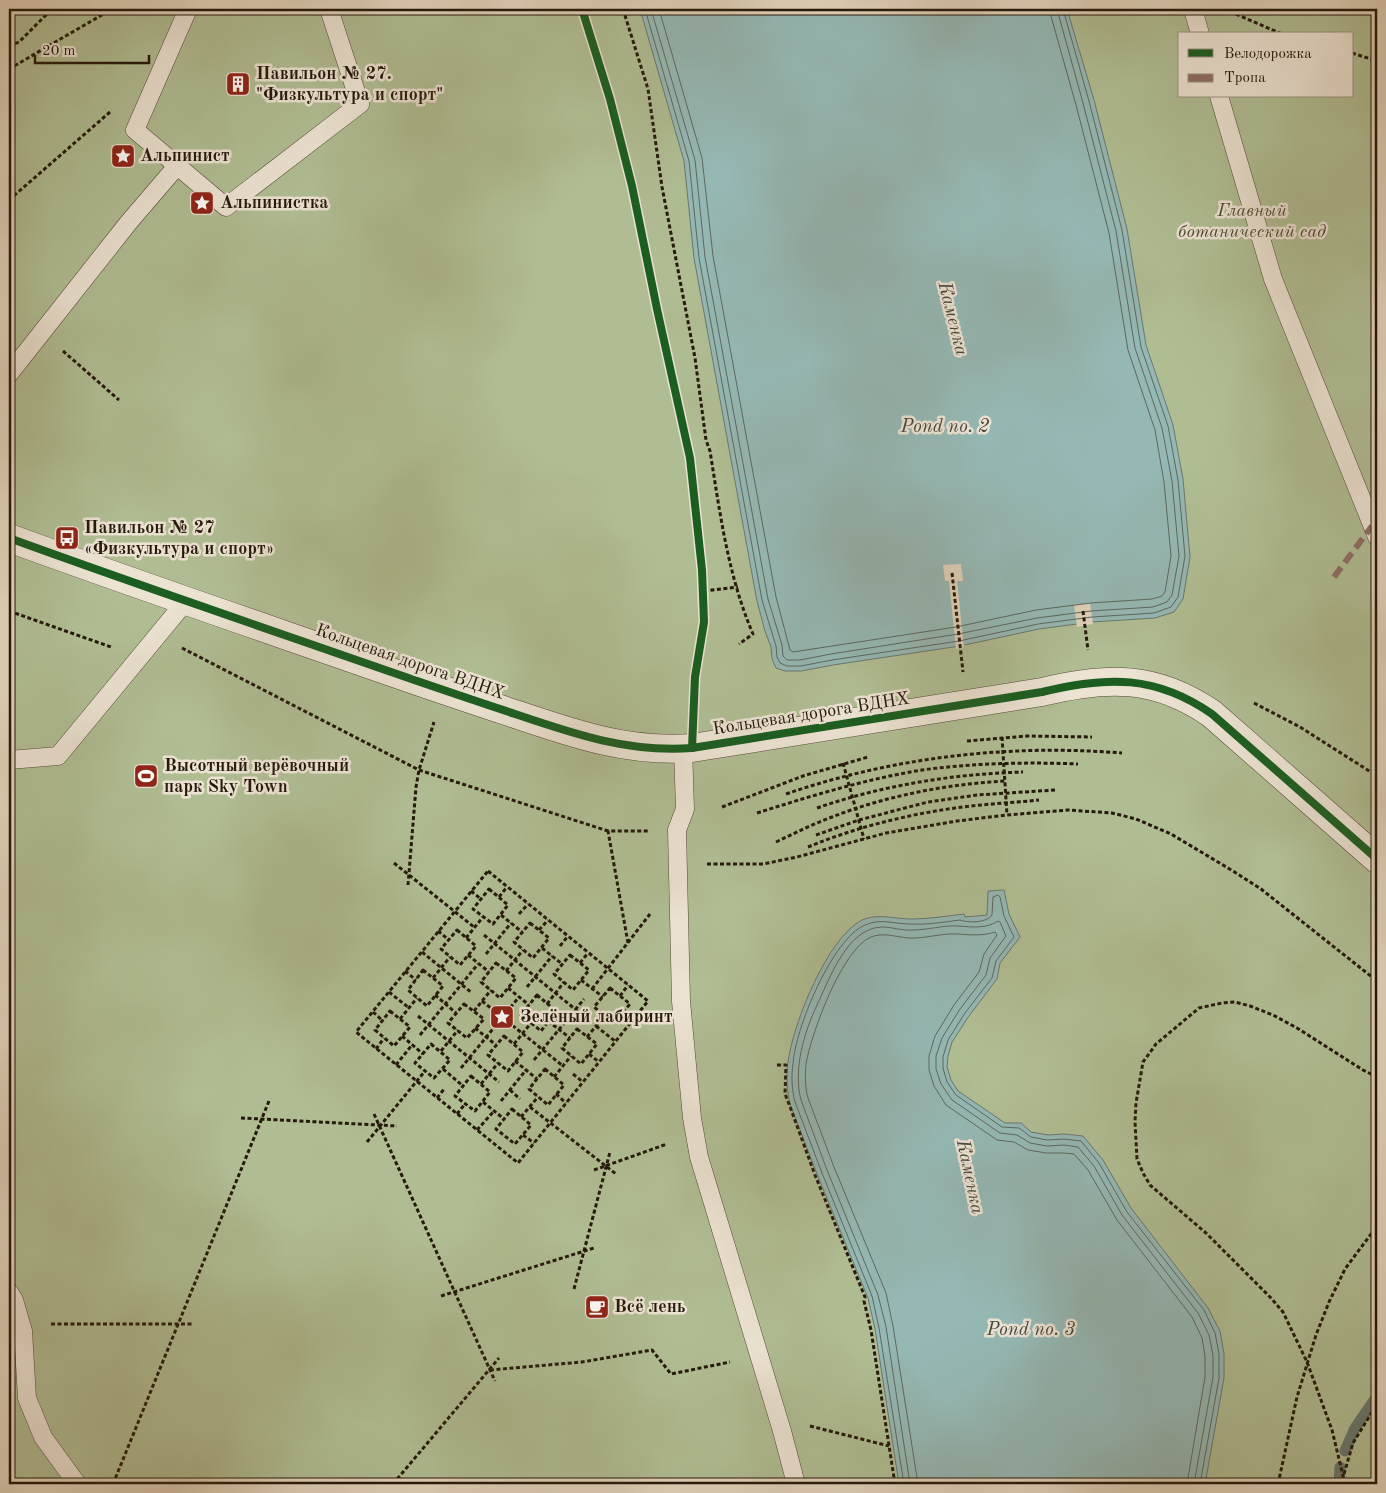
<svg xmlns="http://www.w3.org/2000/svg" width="1386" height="1493" font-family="'Old Standard TT',serif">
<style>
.green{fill:#b0bd93;stroke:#6a6b4f;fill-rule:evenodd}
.water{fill:#95b8b4;stroke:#687870}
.pier{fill:#e2d4bc}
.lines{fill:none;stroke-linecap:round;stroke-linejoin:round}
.shore{stroke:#5c6860;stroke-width:1}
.stream{stroke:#687870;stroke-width:11}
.service-casing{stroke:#544837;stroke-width:19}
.minor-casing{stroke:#544837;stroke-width:29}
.path{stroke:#24190b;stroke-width:3;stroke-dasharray:4 2.5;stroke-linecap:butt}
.service{stroke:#ece3d3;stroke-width:18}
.minor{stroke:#ece3d3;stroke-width:28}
.quiet{stroke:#8d6e63;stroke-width:6;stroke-dasharray:12 6;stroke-linecap:butt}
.cycleway-casing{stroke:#ece3d3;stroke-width:11}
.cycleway{stroke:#1b5e20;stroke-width:8}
.labels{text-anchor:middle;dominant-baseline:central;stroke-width:5;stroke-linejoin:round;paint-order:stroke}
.poi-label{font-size:18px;font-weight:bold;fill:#24190b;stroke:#ece3d3;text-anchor:start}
.park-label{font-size:18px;font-style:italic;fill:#4e4a34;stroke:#ece3d3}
.street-label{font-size:18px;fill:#24190b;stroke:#ece3d3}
.water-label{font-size:19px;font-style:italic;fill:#46493e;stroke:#ece3d3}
</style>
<rect width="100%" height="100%" fill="#e2d4bc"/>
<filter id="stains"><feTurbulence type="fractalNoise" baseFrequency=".004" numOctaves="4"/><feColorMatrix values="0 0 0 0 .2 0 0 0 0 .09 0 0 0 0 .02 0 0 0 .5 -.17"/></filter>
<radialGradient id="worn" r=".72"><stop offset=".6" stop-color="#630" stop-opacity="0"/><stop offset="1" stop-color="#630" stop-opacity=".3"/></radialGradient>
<path class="green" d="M9,9H1377V1484H9ZM1180,34H1352V96H1180Z"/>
<g class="water">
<path d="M640,9H1067L1094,100L1127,229L1146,345L1173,425L1183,479L1190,557L1183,599L1174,612L1155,618L1092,622L1039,629L960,646L833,665L801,671H785L776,668L772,659L771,647L765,631L757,601L694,258L684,161Z"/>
<path d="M1004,890L1009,914L1020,937L1000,963L997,979L969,1016L952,1042L948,1056L947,1067L951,1080L958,1091L1005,1123H1021L1031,1132L1048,1135L1064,1134L1083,1136L1103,1160L1131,1208L1208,1308L1220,1331L1224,1354V1378L1205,1484H899L875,1329L868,1298L817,1174L790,1104C787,1091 786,1075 788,1062C793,1024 827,938 862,920C879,913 894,919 911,919C929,919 947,916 964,914L965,917L987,915L988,891Z"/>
</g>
<g class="pier">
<path d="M961,564L963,581H957L964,647L956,649L949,581H945L943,565Z"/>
<path d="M1090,603L1093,624L1077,627L1074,605Z"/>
</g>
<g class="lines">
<g class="shore">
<path d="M645,9L689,161L699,258L762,600L776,646L777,657L780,663L787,666H801L832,660L959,641L1038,624L1092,617L1154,613L1171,607L1178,597L1185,556L1178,480L1168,426L1141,347L1122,230L1089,101L1063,9"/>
<path d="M651,9L695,160L705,257L768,599L782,645L783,656L787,660H800L831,654L958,634L1037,618L1091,611L1153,607L1167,602L1172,595L1179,556L1172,481L1162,428L1135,348L1116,231L1083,103L1057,9"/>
<path d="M659,9L702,158L713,256L776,597L790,650L793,652L956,627L1036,610L1091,603L1152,599L1162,596L1165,592L1171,556L1164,482L1155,430L1128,350L1109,233L1076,105L1049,9"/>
<path d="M904,1484L879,1328L872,1296L822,1173L795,1102C792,1090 791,1077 793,1064C795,1029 832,939 865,925C880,918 895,924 910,924C927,925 944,922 960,920C968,923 987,923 992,915L993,897L998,895L1000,897L1004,916L1014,937L996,961L992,978L965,1013L948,1040L943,1057V1068L947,1082L956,1095L1002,1127L1019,1128L1031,1137L1047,1140L1064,1139L1081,1141L1099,1163L1127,1212L1204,1310L1215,1333L1219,1354V1378L1200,1484"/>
<path d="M910,1484L886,1327L878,1295L827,1170L801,1100C793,1069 804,1033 817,1005C830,978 847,928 882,927C892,927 903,931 913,930C927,930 944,925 958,926C972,927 986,929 998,921L1000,922L1006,936L990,958L986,975L960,1009L942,1038L936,1056V1069L941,1084L952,1100L1000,1133L1017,1135L1030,1143L1047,1146L1064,1145L1078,1147L1094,1166L1122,1215L1198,1313L1209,1335L1213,1355V1377L1194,1484"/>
<path d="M918,1484L893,1326L886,1293L834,1167L808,1098C805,1088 805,1075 806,1064C811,1034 842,949 871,937C883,932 896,937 908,938C924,939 941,933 958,934C970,935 983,936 995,932L997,935L984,954L979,972L954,1005L935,1036L929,1056V1070L934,1086L946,1105L997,1140L1014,1142L1028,1150L1046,1153H1064L1074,1154L1088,1170L1117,1220L1192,1317L1202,1338L1205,1356V1377L1187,1484"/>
</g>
<g class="stream">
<path d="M1345,1451L1355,1428L1377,1396"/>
<path d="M1339,1484L1340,1467"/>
</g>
<defs>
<g id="service">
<path d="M188,9L135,130L226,207L360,104L329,9"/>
<path d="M1193,9L1200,34"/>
<path d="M1219,96L1273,279L1377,537"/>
<path d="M9,374L129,222L177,166"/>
<path d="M683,748L685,809L677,830L681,1001L692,1118L699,1157L782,1431L796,1484"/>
<path d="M9,760L58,756L186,601"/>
<path d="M9,1292L14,1300L23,1331L27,1398L43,1437L77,1484"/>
</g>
<path id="minor" d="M9,538C138,585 268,629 397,674C437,688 476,701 515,714C574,734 629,753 692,748L1042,692C1107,676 1156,675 1212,714L1377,859"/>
</defs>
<use href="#service" class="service-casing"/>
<use href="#minor" class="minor-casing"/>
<g class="path">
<path d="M582,9L610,99L632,186L657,309L690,458L704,591V622L695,677L694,714"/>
<path d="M623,9L648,89L662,187L695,358L706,440L710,451C720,513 728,576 753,634L739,644"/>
<path d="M1224,9L1282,34"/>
<path d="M1368,9L1377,23"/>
<path d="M9,46L19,42L52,9"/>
<path d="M1352,53L1377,61"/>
<path d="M9,69L112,9"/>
<path d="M9,200L110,112"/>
<path d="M63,351L119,400"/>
<path d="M952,573L963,672"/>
<path d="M704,591L738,587"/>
<path d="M9,611L111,647"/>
<path d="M1083,611L1088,650"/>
<path d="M182,648L419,770L608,831"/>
<path d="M1254,703L1300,727L1377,776"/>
<path d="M1002,737L1007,815"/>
<path d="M967,741L1027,736L1092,737"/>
<path d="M843,763L864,839"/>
<path d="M786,794C894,757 1008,744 1122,753"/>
<path d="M722,807L803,776L868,757"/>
<path d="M817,808C884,785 953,774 1023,772"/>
<path d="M757,813C811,796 866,779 922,770C974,763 1026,762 1078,764"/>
<path d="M816,835L859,820L928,802L977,795L1055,790"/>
<path d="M776,842C795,833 813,824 832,817C886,796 947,784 1005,781"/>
<path d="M808,847C854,828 905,815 955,808C983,804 1011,803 1039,800"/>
<path d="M394,863L474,927"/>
<path d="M707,864H763L797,857L886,833L957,821L1007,815L1068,810L1112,813L1136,819L1171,834L1233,871L1261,889L1377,981"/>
<path d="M488,871L648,1001L518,1163L356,1032Z"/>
<path d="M408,885L416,787L419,770L434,722"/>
<path d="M489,889L508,905L493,924L473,909Z"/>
<path d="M471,891L481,899"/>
<path d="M499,897L507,887"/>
<path d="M519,914L528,904"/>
<path d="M501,915L522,932"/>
<path d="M530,923L549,938L533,958L514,942Z"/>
<path d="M457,930L476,946L460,965L441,949Z"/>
<path d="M539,930L548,920"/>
<path d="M438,931L449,940"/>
<path d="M484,935L586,1018"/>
<path d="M466,938L483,917"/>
<path d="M628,943L608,831H648"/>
<path d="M560,946L568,936"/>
<path d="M542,948L562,964"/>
<path d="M422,952L472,993"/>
<path d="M486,954L511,923"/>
<path d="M468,955L489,972"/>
<path d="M570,955L589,970L573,990L554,974Z"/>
<path d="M496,963L516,978L500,998L481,982Z"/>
<path d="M580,963L588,953"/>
<path d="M423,970L443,986L427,1006L408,990Z"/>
<path d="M405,971L416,980"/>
<path d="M506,971L523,950"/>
<path d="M433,978L450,957"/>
<path d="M581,980L603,997"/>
<path d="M9,982L11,984"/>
<path d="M527,987L552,956"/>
<path d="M508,988L529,1005"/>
<path d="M610,988L630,1004L614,1023L594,1007Z"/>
<path d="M592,989L650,914"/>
<path d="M389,992L409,1008"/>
<path d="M435,995L456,1013"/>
<path d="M537,995L556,1011L541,1031L521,1015Z"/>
<path d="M620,996L628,985"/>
<path d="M482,1001L563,1066"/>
<path d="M464,1004L484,1019L467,1038L448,1023Z"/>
<path d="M547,1004L564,982"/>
<path d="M390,1011L410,1027L394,1046L375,1030Z"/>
<path d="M474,1011L491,990"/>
<path d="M373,1012L383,1021"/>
<path d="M622,1013L632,1022"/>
<path d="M418,1016L499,1082"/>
<path d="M400,1019L417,998"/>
<path d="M548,1021L570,1038"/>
<path d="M596,1026L616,1042"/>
<path d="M475,1028L496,1045"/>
<path d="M577,1029L597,1044L581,1064L562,1048Z"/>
<path d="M420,1035L478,964"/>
<path d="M402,1036L423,1054"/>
<path d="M504,1036L523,1052L508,1071L488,1055Z"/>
<path d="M587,1037L605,1015"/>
<path d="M431,1044L450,1060L434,1078L415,1063Z"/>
<path d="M514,1044L531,1023"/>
<path d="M376,1049L384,1038"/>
<path d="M441,1051L458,1030"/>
<path d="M589,1054L599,1062"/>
<path d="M534,1060L584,999"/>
<path d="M515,1061L537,1079"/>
<path d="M396,1065L412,1045"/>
<path d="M777,1065H786L785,1094L789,1104L815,1175L865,1297L864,1301L871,1330L895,1484"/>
<path d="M461,1068L519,997"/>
<path d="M443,1069L463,1086"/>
<path d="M545,1069L564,1085L548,1105L529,1089Z"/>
<path d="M573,1074L583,1082"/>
<path d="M471,1076L490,1092L475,1111L455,1096Z"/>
<path d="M554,1077L571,1056"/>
<path d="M481,1084L498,1063"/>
<path d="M510,1090L520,1099"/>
<path d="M556,1094L566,1103"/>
<path d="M437,1098L445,1088"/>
<path d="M501,1101L526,1070"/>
<path d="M483,1102L504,1119"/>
<path d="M530,1107L616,1174"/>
<path d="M512,1109L531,1125L515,1144L496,1129Z"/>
<path d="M374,1114L495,1381"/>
<path d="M457,1114L465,1104"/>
<path d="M521,1117L538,1097"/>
<path d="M241,1118L397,1126"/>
<path d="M477,1130L494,1111"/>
<path d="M523,1135L534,1143"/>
<path d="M367,1142L425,1071"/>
<path d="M594,1170L667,1144"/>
<path d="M574,1289L610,1152"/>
<path d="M441,1296L594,1248"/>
<path d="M51,1324H193"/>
<path d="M490,1370L582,1362L652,1350L671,1374L730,1362"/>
<path d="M810,1426L889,1446"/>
<path d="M1344,1474L1353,1443L1377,1404"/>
<path d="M113,1484L269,1101"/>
<path d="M393,1484L499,1358"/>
<path d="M1278,1484L1297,1397L1316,1335L1329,1302L1345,1269L1377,1226"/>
<path d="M1345,1484L1332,1430L1307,1362L1283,1312L1271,1298L1206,1233L1150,1185L1143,1173L1137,1159L1135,1122L1136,1103L1143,1062L1156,1044L1199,1008L1222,1003L1235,1002L1250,1006L1273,1015L1297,1028L1363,1070L1377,1077"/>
</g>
<use href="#service" class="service"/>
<use href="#minor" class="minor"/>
<path class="quiet" d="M1334,577L1372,526"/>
<defs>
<g id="cycleway">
<path d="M582,9L610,99L632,186L657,309L690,458L702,570L704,622L695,677L692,748"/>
<path d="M9,538C138,585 268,629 397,674C437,688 476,701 515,714C574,734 629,753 692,748L1042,692C1107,676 1156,675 1212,714L1377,859"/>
</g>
</defs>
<use href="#cycleway" class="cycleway-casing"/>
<use href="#cycleway" class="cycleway"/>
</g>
<defs>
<symbol id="building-square" viewBox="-11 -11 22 22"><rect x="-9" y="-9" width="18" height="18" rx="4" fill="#8f2418" stroke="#ece3d3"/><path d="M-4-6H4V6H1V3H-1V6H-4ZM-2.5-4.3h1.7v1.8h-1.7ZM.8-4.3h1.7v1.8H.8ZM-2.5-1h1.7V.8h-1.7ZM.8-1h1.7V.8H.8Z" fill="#fff"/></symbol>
<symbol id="sight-square" viewBox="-11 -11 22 22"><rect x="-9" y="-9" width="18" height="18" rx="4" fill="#8f2418" stroke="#ece3d3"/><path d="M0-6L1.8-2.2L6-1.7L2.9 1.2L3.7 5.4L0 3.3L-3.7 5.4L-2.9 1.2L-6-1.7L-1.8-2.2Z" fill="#fff"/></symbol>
<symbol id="bus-square" viewBox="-11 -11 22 22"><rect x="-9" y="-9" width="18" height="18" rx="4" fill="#8f2418" stroke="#ece3d3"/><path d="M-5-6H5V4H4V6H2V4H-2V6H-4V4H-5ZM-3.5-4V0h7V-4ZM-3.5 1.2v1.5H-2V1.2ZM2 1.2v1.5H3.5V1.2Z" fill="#fff"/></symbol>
<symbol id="stadium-square" viewBox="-11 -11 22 22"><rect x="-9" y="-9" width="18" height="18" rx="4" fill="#8f2418" stroke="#ece3d3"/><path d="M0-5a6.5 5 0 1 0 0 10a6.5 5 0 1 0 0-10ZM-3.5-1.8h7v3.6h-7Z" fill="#fff"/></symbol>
<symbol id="cafe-square" viewBox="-11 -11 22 22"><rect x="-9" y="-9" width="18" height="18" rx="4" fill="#8f2418" stroke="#ece3d3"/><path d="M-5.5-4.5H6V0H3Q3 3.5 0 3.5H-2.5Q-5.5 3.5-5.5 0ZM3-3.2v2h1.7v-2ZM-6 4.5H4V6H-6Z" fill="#fff"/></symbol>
</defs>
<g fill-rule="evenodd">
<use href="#building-square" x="224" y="70" width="28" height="28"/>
<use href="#sight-square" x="109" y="142" width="28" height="28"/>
<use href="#sight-square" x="188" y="189" width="28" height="28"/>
<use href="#bus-square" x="53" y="524" width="28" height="28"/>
<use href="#stadium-square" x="132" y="762" width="28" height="28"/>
<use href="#sight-square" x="488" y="1003" width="28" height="28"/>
<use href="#cafe-square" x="583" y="1293" width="28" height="28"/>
</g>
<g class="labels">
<g class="poi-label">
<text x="256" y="74">Павильон № 27.<tspan x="256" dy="21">"Физкультура и спорт"</tspan></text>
<text x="140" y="156">Альпинист</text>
<text x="220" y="203">Альпинистка</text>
<text x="84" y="528">Павильон № 27<tspan x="84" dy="21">«Физкультура и спорт»</tspan></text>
<text x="164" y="766">Высотный верёвочный<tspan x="164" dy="21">парк Sky Town</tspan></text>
<text x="520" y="1017">Зелёный лабиринт</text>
<text x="614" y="1307">Всё лень</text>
</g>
<g class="park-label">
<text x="1252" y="211">Главный<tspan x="1252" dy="21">ботанический сад</tspan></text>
</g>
<g class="street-label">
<text transform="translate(410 662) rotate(19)">Кольцевая дорога ВДНХ</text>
<text transform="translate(811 714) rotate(-9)">Кольцевая дорога ВДНХ</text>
</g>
<g class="water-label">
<text transform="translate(952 319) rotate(76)">Каменка</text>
<text x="945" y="427">Pond no. 2</text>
<text transform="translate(969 1177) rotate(78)">Каменка</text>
<text x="1031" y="1330">Pond no. 3</text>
</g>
</g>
<rect width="1386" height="1493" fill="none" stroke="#e2d4bc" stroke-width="30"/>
<rect x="10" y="10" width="1366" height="1473" fill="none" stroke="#24190b" stroke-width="2.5"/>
<rect x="15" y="15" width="1356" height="1463" fill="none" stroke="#24190b"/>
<rect x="1178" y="32" width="175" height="65" fill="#ece3d3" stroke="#9c9283"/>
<rect x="1188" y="49" width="25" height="8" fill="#1b5e20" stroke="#9c9283"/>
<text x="1224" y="58" font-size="15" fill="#24190b">Велодорожка</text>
<rect x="1188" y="74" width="25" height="8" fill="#8d6e63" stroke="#9c9283"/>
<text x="1224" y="82" font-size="15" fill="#24190b">Тропа</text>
<path d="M35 55v8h114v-8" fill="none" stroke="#24190b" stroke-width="2.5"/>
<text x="42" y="55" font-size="15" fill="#24190b" stroke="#ece3d3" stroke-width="4" paint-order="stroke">20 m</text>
<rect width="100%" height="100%" filter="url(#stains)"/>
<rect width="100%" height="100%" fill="url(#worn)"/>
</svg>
